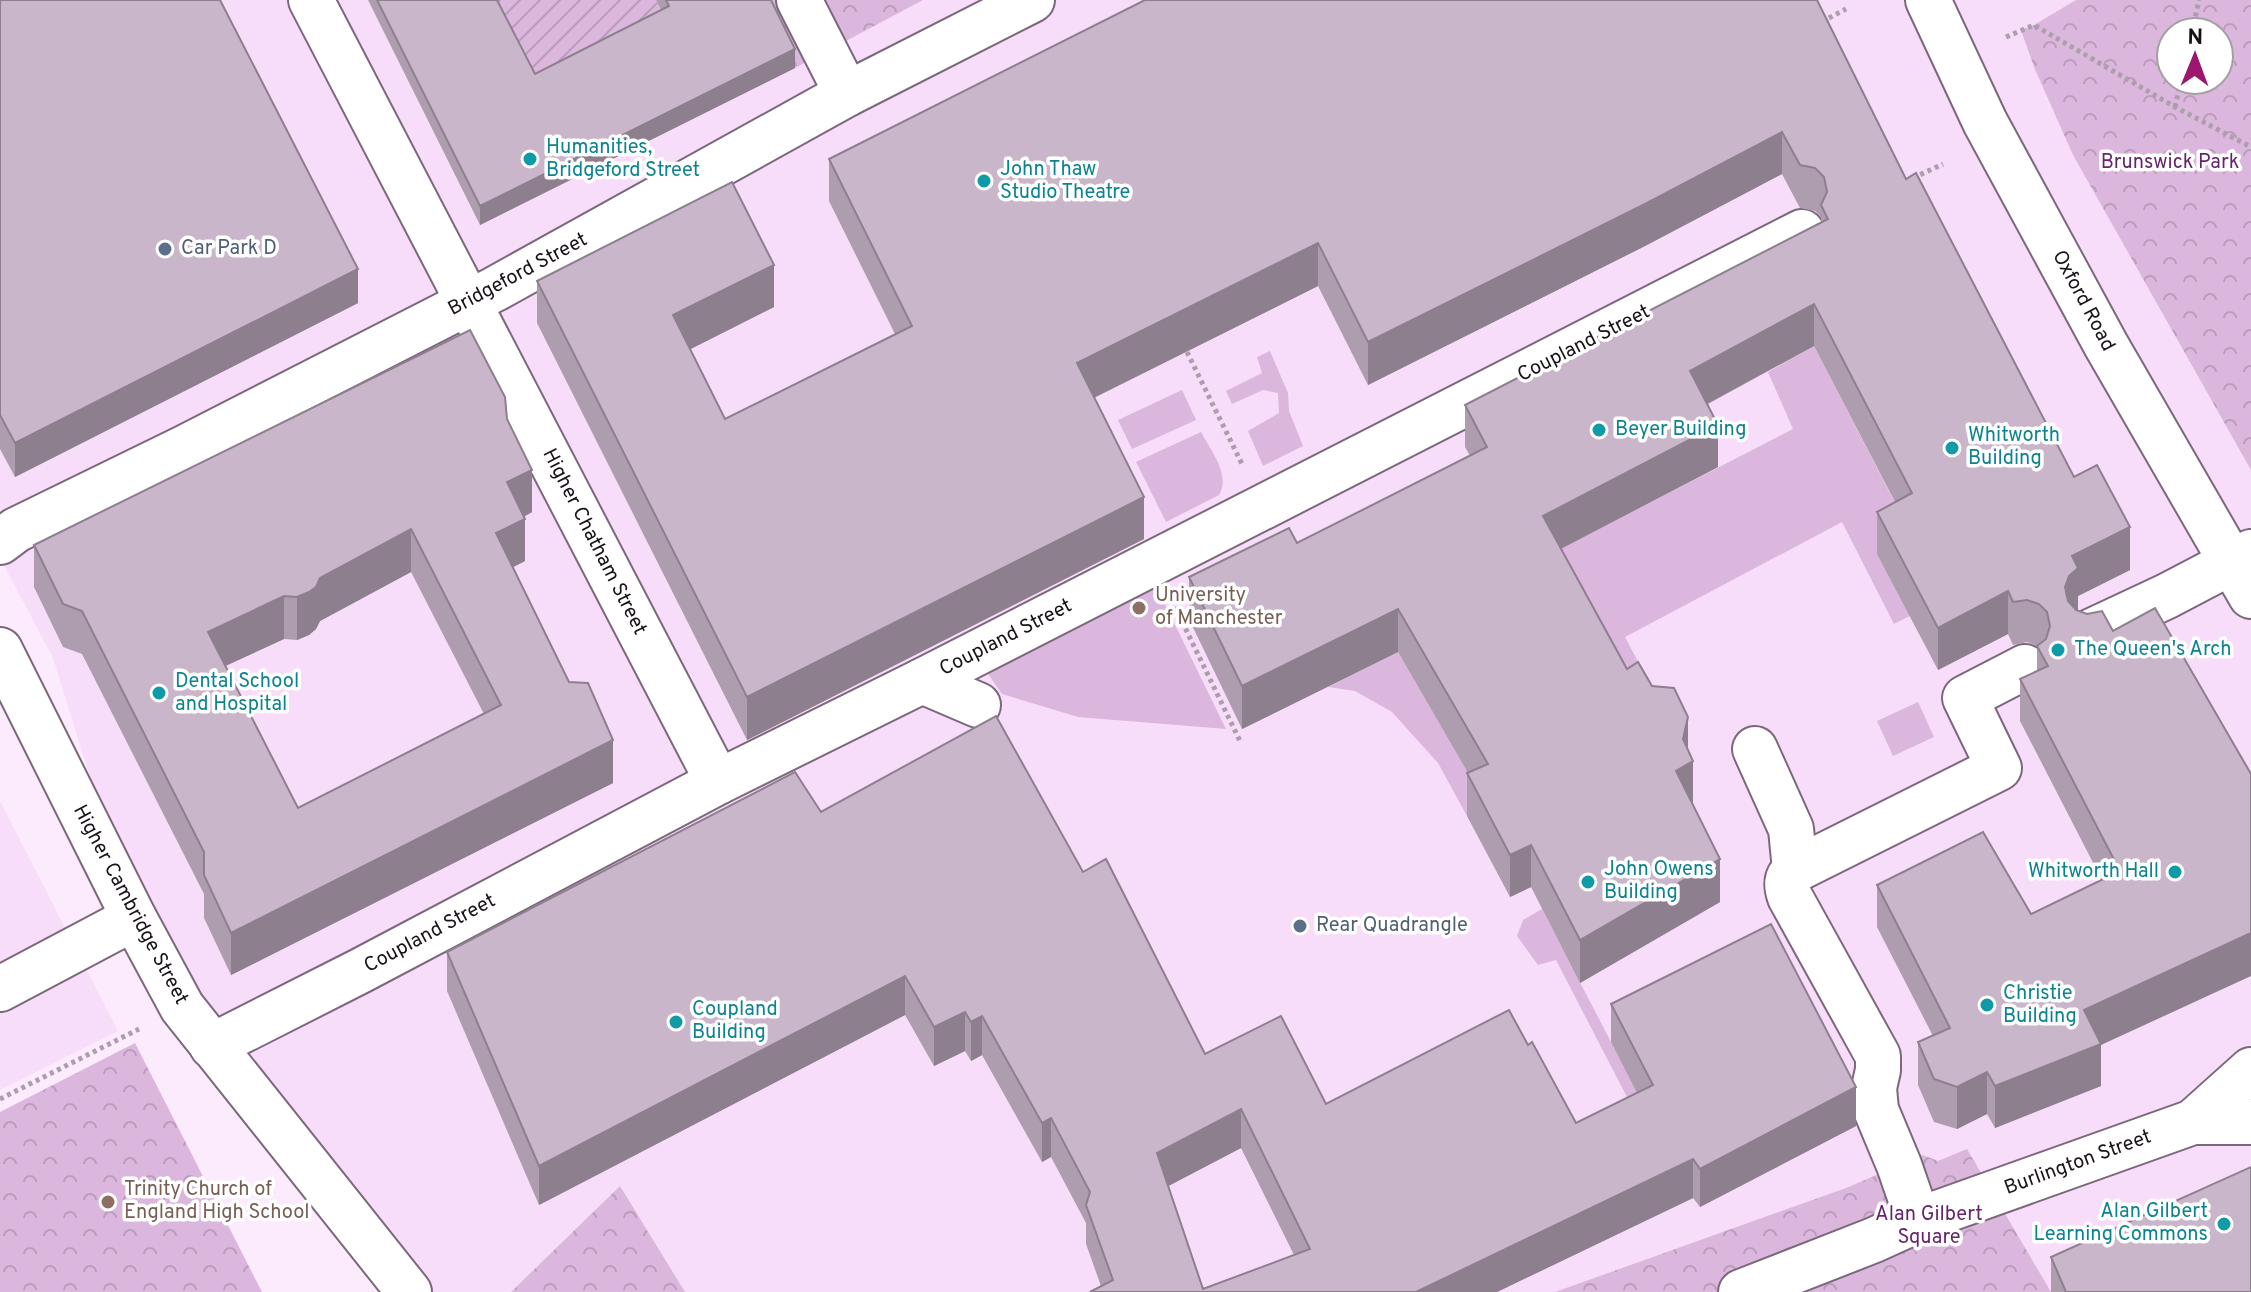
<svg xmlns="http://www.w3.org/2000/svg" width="2251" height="1292" font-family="Overpass,sans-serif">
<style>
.built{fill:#f7ddf9;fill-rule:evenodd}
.grass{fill:#dbb7dd}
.forest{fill:url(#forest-crowns);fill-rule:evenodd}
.garden{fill:url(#garden-furrows)}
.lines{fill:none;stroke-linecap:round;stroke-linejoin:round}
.minor-casing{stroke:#7b687b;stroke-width:48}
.major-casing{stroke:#7b687b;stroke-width:48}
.path{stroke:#ac9ead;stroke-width:5;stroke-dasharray:4 4;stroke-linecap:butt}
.minor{stroke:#fff;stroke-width:44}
.major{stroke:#fff;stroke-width:44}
.wall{fill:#ae9daf;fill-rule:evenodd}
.shaded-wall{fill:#8d7f8e}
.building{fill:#cab6cb;stroke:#8d7f8e;stroke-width:2;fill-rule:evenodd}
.culture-dot{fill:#0f9aa8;stroke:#fff;stroke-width:3}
.service-dot{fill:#5c6f8a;stroke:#fff;stroke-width:3}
.education-dot{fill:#8d6e63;stroke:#fff;stroke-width:3}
.labels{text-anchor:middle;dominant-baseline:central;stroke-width:7;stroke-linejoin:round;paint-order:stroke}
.culture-label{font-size:20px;fill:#0d838f;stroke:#fff;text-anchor:start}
.park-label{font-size:20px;fill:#65246b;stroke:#fff}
.service-label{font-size:20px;fill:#4e5e75;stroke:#fff;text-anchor:start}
.street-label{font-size:20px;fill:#191219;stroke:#fff}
.education-label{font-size:20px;fill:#785e54;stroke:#fff;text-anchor:start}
</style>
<defs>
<pattern id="forest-crowns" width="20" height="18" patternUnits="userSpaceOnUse" patternTransform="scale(2)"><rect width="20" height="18" fill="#dbb7dd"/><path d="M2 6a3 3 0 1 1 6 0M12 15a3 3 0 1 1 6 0" fill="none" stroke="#bb9cbd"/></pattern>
<pattern id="garden-furrows" width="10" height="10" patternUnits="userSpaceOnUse" patternTransform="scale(2)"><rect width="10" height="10" fill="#dbb7dd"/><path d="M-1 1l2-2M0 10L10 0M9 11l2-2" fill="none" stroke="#bb9cbd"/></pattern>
</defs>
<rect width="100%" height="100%" fill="#fcebfd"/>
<g class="built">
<path d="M0,0H2251V1292H409L134,918L53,658L0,558ZM2171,32H2219V80H2171Z"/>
<path d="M0,801L118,1031L0,1090Z"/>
</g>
<g class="grass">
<path d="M1814,346L1912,536L1910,616L1894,624L1842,522L1625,637L1674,730L1652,728L1558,550L1793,429L1768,372Z"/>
<path d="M1270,351L1288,393L1289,411L1303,446L1263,466L1248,431L1279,413L1278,393L1263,390L1232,404L1226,391L1262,373L1257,357Z"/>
<path d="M1182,390L1196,420L1132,449L1118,420Z"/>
<path d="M1201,432C1211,451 1231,475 1219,495L1166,522L1136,462Z"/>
<path d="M1155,584L1226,729L1078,717L1002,694L986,671Z"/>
<path d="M1398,652L1488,807L1467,816L1438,763L1392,712L1355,691L1328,687Z"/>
<path d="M1918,702L1934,737L1893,756L1877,721Z"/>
<path d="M1542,909L1653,1123L1643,1128L1556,960L1538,965L1517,936L1523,920Z"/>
</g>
<g class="forest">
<path d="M761,0H923L795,68Z"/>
<path d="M2076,0H2251V470L2073,155L2034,67L2021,30L2034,25ZM2171,32H2219V80H2171Z"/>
<path d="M135,1043L262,1292H0V1112Z"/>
<path d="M1967,1149L2051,1292H1555L1846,1188L1923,1155L1938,1161Z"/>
<path d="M620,1186L685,1292H511Z"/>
</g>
<path class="garden" d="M487,0H656L669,25L535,94Z"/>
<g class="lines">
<defs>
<g id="minor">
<path d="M311,0L718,782"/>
<path d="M799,0L847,94"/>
<path d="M0,542L16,530L184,448L495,289L847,94L1032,0"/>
<path d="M2090,632L2167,596L2251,552"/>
<path d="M0,650L134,918L182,1007L409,1292"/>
<path d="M922,681L978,705"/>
<path d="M1755,749L1791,829L1795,870"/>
<path d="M0,989L134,918"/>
<path d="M212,1046L360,971L718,782L922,681L1802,232"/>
<path d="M2193,1122L2251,1070"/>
<path d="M1918,1220L1899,1165L1876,1110L1874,1088L1878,1070V1056L1790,897C1786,886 1785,878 1795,870L1999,768L1965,698L2025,667"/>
<path d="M1741,1292L1874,1240L1918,1220L2193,1122H2251"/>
</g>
<path id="major" d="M1928,0L1985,122L2106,345L2251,596"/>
</defs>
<use href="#minor" class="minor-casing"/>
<use href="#major" class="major-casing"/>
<g class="path">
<path d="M1827,23L1825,20L1846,9"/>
<path d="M2192,32L2199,0"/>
<path d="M2006,37L2034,25L2175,107L2251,147"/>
<path d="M2175,107L2181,80"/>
<path d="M1913,178L1943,164"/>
<path d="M1187,352L1242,464"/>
<path d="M1175,607L1240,741"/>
<path d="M0,1099L139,1029"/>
</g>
<use href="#minor" class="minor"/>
<use href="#major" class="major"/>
</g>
<g class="wall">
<path d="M0,0L358,303L15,477L0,449Z"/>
<path d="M368,0H497L535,74L661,10L656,0H771L795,68L480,225Z"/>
<path d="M1817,0L1906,179L2074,477L2130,570L2078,596V611L2113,631L2155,608L2101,1045V1086L1995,1128L1987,1114L1957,1129L1934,1122L1918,1085V1042L1933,1036L1877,927V885L2031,914L2102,880L2020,721V679L2037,671V646L2027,642L2013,645L2008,634L1938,670L1877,554V512L1895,502L1814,346L1708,404L1718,467L1561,549L1627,669L1688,750L1692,804L1720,902L1580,983L1531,887L1510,897L1467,816V773H1468L1398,652L1242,729L1189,619V577L1297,543L1470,456L1465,447V405L1821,223V217L1815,211L1800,208L1782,174L1645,246L1368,385L1318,286L1094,398L1144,539L747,740L537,323V281L774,307L690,349L725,419L895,334L829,201V159Z"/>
<path d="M507,419L532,512L524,517L525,561L513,567L613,783L231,975L204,918V894L82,654L63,647L34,587V545ZM411,572L484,714L298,808L225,666L284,639L297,640L309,635L316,629L320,621Z"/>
<path d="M821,812L1083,872L1205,1054L1326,1104L1528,1045L1576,1123L1637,1093L1611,1042V1004L1856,1126L1700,1207L1693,1198L1497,1292H1090L1101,1286L1086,1244V1223L1051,1157L1042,1162L982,1055L971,1061L965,1051L934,1066L905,1015L539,1205L447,991V952ZM1241,1148L1294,1255L1203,1289L1168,1186Z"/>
<path d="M2051,1257L2251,1292H2051Z"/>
</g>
<g class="shaded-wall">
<path d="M795,49V68L480,225V206Z"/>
<path d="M1782,132V174L1645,246L1368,385V342Z"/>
<path d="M1318,243V286L1077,406V363Z"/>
<path d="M774,265V307L673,358V315Z"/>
<path d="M358,269V303L15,477V443Z"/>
<path d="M1814,304V346L1690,413V371Z"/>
<path d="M1718,425V467L1543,558V516Z"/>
<path d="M532,470V512L507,525V482Z"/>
<path d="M1144,497V539L747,740V697Z"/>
<path d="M525,519V561L496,576V533Z"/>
<path d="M2130,527V570L2078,596V610L2069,618L2065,587L2072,556Z"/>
<path d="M411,529V572L320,621L316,629L309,635L297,640V597L320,578Z"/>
<path d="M2008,591V634L1938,670V628Z"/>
<path d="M284,596V639L208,674V632Z"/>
<path d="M1398,609V652L1242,729V686Z"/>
<path d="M1688,717V759L1693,761V803L1676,813V771Z"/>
<path d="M613,740V783L231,975V933Z"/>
<path d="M1531,845V887L1510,897V855Z"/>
<path d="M1720,859V902L1580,983V940Z"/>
<path d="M2251,933V976L2101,1045V1086L1995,1128V1086L2084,1010Z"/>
<path d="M905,976V1015L539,1205V1166Z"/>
<path d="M965,1012V1051L934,1066V1027Z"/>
<path d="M982,1016V1055L971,1061V1022Z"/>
<path d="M1987,1072V1114L1957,1129V1087Z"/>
<path d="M1856,1087V1126L1700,1207V1169Z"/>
<path d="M1241,1109V1148L1157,1192V1153Z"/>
<path d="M1051,1118V1157L1042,1162V1123Z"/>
<path d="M1693,1159V1198L1497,1292H1416Z"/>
</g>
<g class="building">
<path d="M0,0H220L358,269L15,443L0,415Z"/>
<path d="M377,0H497L535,74L669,6L666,0H771L795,49L480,206Z"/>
<path d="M1145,0H1817L1906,179L1916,173L2074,477L2097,465L2130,527L2072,556L2078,568L2069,576L2065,587L2068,601L2076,610L2087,614L2102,611L2113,631L2155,608L2251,774V933L2084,1010L2101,1044L1995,1086L1987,1072L1957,1087L1934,1079L1918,1042L1950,1028L1877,885L1983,832L2031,914L2120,871L2020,679L2048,666L2037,646L2046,639L2050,626L2047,612L2039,604L2027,600L2013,602L2008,591L1938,628L1877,512L1912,493L1814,304L1690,371L1718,425L1543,516L1627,669L1638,662L1652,686L1674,688L1688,717L1683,739L1693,761L1676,771L1720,859L1580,940L1531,845L1510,855L1467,773L1488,764L1398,609L1242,686L1189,577L1289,528L1297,543L1487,447L1465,405L1828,219L1821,205L1827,192L1824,177L1815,168L1800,165L1782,132L1645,204L1368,342L1318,243L1077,363L1144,497L747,697L537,281L732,182L774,265L673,315L725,419L912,326L829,159Z"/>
<path d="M470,330L505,397L507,419L532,470L507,482L525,519L496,533L569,682L588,683L613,740L231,933L204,875V852L82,611L63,604L34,545ZM411,529L501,705L298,808L208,632L284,596L297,597L309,592L316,587L320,578Z"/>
<path d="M996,716L1083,872L1106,859L1205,1054L1281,1016L1326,1104L1509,1010L1528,1045L1532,1042L1576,1123L1653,1085L1611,1004L1771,924L1856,1087L1700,1169L1693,1159L1416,1292H1090L1113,1280L1086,1205L1090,1192L1051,1118L1042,1123L982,1016L971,1022L965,1012L934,1027L905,976L539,1166L447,952L795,772L821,812ZM1241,1109L1310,1249L1203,1289L1157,1153Z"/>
<path d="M2251,1167V1292H2066L2051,1257Z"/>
</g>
<g class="culture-dot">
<circle cx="530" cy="159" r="8"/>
<circle cx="984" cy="181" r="8"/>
<circle cx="1599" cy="430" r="8"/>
<circle cx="1952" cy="448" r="8"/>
<circle cx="2058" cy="650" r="8"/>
<circle cx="159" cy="693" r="8"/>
<circle cx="2175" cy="872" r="8"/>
<circle cx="1588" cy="882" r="8"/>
<circle cx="1987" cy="1005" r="8"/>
<circle cx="676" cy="1022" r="8"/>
<circle cx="2224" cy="1224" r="8"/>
</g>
<g class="service-dot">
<circle cx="165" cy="249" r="8"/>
<circle cx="1300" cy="926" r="8"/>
</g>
<g class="education-dot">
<circle cx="1139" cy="608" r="8"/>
<circle cx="108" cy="1202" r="8"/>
</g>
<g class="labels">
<g class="culture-label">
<text x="546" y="148">Humanities,<tspan x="546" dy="23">Bridgeford Street</tspan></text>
<text x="1000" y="170">John Thaw<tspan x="1000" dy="23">Studio Theatre</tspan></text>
<text x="1615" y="430">Beyer Building</text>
<text x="1968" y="436">Whitworth<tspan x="1968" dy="23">Building</tspan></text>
<text x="2074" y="650">The Queen's Arch</text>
<text x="175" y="682">Dental School<tspan x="175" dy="23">and Hospital</tspan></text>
<text x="1604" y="870">John Owens<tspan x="1604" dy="23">Building</tspan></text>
<text x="2159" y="872" text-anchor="end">Whitworth Hall</text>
<text x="2003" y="994">Christie<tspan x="2003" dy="23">Building</tspan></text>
<text x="692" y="1010">Coupland<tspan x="692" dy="23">Building</tspan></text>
<text x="2208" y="1212" text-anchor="end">Alan Gilbert<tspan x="2208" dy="23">Learning Commons</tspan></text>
</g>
<g class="park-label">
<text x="2170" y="163">Brunswick Park</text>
<text x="1929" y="1215">Alan Gilbert<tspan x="1929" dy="23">Square</tspan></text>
</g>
<g class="service-label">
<text x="181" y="249">Car Park D</text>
<text x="1316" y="926">Rear Quadrangle</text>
</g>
<g class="street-label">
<text transform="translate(518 275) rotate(-28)">Bridgeford Street</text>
<text transform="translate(2083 301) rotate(62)">Oxford Road</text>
<text transform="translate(1584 344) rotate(-27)">Coupland Street</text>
<text transform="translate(594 542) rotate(63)">Higher Chatham Street</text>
<text transform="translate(1006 638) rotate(-27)">Coupland Street</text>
<text transform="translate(130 905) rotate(62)">Higher Cambridge Street</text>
<text transform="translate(430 934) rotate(-28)">Coupland Street</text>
<text transform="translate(2078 1163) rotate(-20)">Burlington Street</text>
</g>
<g class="education-label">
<text x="1155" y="596">University<tspan x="1155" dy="23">of Manchester</tspan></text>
<text x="124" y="1190">Trinity Church of<tspan x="124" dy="23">England High School</tspan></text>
</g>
</g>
<g transform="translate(2195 56) rotate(1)"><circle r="38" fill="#ffffff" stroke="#a3a0a3" stroke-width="2"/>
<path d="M0-6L14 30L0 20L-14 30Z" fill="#9b186c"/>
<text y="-12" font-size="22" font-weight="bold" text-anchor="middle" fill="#191219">N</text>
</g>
</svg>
